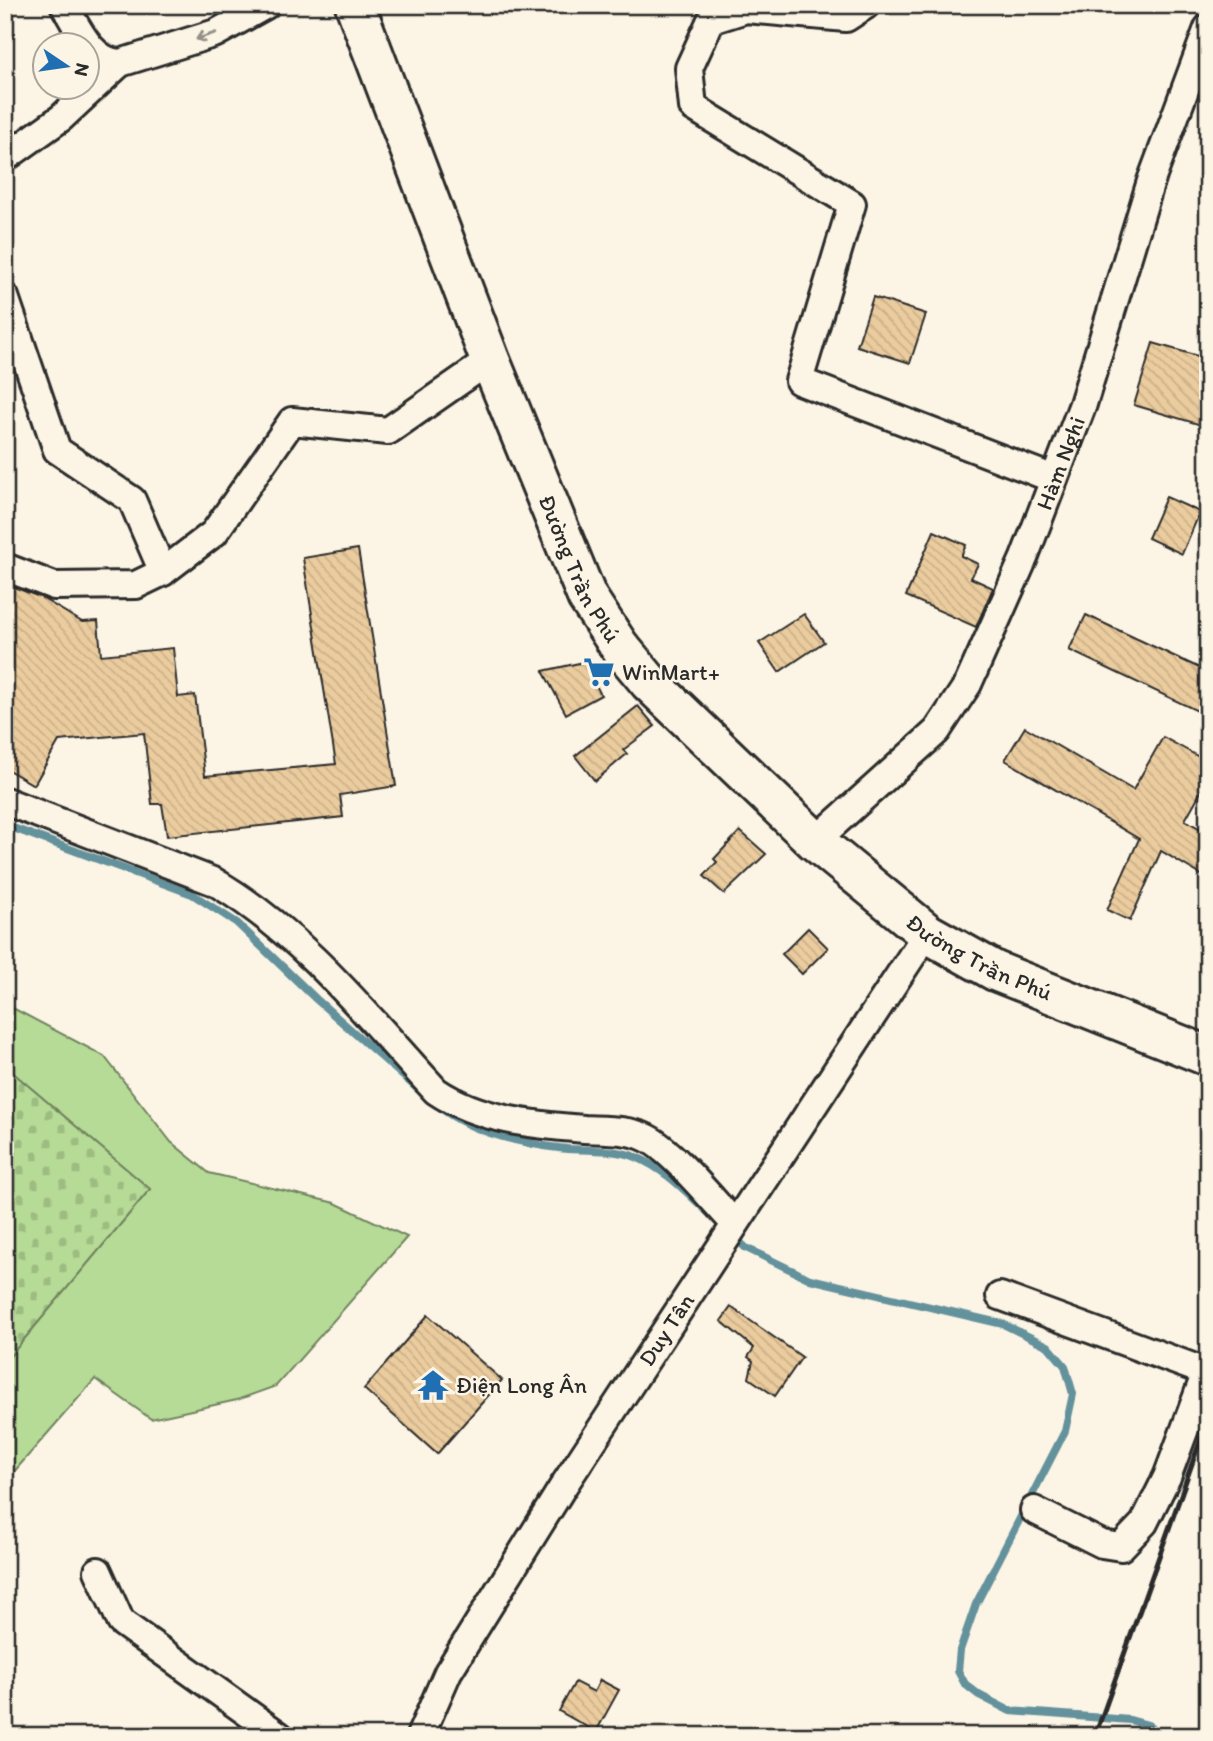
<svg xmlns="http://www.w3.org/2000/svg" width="1213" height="1741" font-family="Itim,sans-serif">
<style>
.grass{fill:#b6db96;stroke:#708360;stroke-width:2}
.cemetery{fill:url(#cemetery-stones);stroke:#708360;stroke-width:2}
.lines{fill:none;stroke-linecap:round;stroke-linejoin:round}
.stream{stroke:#63919c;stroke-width:8}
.building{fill:url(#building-back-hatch);stroke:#2b2b2b;stroke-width:2}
.street-casing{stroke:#2b2b2b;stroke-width:32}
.secondary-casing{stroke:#2b2b2b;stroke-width:44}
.street{stroke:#fcf5e5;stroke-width:26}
.secondary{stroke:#fcf5e5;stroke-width:38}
.rail{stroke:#2b2b2b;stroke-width:5}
.oneway{stroke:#949088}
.labels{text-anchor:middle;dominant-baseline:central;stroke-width:5;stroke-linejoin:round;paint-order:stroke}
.street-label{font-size:23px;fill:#2b2b2b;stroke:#fcf5e5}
.poi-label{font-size:23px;fill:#2b2b2b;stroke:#fcf5e5;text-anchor:start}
</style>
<defs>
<pattern id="cemetery-stones" width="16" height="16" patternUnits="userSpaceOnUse" patternTransform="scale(1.75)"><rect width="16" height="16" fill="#b6db96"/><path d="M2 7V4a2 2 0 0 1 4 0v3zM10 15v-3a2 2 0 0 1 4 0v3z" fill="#9dbc81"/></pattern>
<pattern id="building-back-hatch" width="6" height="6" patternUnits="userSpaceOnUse" patternTransform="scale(1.75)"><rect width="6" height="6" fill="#ebcc9e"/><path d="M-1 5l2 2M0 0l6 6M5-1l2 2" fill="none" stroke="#caaf88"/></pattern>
</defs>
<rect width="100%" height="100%" fill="#fcf5e5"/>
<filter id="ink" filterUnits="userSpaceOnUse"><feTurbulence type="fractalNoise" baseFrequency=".0143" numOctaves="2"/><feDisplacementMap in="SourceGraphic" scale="14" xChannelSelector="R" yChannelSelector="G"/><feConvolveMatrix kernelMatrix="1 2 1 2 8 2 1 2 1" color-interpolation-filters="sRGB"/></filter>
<g filter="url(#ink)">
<path class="grass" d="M5,1004L104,1056L171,1142L209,1173L335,1203L407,1237L276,1386L237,1400L151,1419L95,1379L5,1482V1362L150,1189L5,1066Z"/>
<path class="cemetery" d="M5,1066L150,1189L5,1362Z"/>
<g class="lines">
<g class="stream">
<path d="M5,825L192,894L237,923L316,999L420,1091"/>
<path d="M441,1108C473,1133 527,1145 567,1149C589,1150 616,1149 636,1157C665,1169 686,1192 708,1212"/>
<path d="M733,1236L746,1248L810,1279L1003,1324L1048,1346L1065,1366L1073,1394L1065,1431L976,1604L960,1650L958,1671L965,1684L979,1695L1010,1711L1130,1720L1148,1725L1161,1736"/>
</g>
</g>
<g class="building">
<path d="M873,297L926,314L910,363L857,346Z"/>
<path d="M1153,343L1208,359V427L1134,405Z"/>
<path d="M1166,497L1200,512L1182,554L1148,538Z"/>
<path d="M934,531L966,545L961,556L978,564L971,578L993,588L976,627L906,596Z"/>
<path d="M358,549L396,786L340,795L343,817L167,836L162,804H152L144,733L59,741L34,785L5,768V596L11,586L40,597L82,622L98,621L101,655L173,648L178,697L195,695L205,776L336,764L303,558Z"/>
<path d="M804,614L824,642L779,672L759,643Z"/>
<path d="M1086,615L1208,672V716L1069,650Z"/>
<path d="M584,662L601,695L566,714L543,671Z"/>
<path d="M638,706L655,726L623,750L627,754L595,781L575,756Z"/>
<path d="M1025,727L1133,790L1163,737L1208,762V779L1185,820L1208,833V879L1161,851L1130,921L1107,910L1139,839L1005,760Z"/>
<path d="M740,831L766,854L724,894L704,876L717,862L714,859Z"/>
<path d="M808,928L828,948L802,974L782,954Z"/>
<path d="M731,1307L802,1357L775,1396L749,1378L753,1361L748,1357L754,1348L721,1321Z"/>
<path d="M428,1315L502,1380L437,1454L364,1389Z"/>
<path d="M600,1680L619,1690L596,1732L559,1711L575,1682L594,1692Z"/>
</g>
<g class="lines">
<defs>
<g id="street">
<path d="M64,5C77,26 91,62 120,63L216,33L266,5"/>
<path d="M866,5L846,18L746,9L711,20L689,68L693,107L852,204L799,381L1054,479"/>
<path d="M5,158L61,118L120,63"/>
<path d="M5,297L57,450L132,500L163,572"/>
<path d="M5,567L54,586L136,585L163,572L214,533L292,421L388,431L490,360"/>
<path d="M5,801L215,882C303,934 368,1017 436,1091C479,1120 534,1125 584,1129C604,1130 629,1129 647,1138C673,1151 713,1201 735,1224"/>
<path id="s1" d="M815,841L937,731L968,684L1024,558L1083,404L1151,181L1208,28"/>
<path d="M1000,1296L1206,1372"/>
<path d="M1034,1510L1102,1544L1121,1547L1144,1523L1167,1477L1208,1367"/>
<path d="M98,1571L121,1622L280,1736"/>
<path id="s2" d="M420,1736L448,1672L564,1485L927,933"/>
</g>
<g id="secondary">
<path id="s3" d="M355,5L490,360L587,597L619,646L649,682L815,841L927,933L995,971L1208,1056"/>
</g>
</defs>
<use href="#street" class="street-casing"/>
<use href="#secondary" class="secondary-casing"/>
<use href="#street" class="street"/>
<use href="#secondary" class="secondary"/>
<path class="rail" d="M1095,1736L1208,1419"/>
</g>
<defs><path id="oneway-shaft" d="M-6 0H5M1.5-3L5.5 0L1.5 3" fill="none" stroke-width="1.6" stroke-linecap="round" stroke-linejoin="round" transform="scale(1.75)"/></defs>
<use class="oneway" href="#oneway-shaft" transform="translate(206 36) rotate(161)"/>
</g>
<defs>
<symbol id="supermarket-bare" viewBox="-9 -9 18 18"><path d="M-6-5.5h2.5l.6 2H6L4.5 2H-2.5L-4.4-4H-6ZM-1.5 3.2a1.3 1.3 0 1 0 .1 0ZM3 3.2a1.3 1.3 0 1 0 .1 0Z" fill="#1f6fb2" stroke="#fcf5e5" stroke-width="2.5" paint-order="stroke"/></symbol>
<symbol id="temple-bare" viewBox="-9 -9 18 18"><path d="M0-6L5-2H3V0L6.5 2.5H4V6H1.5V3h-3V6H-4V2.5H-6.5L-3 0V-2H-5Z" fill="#1f6fb2" stroke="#fcf5e5" stroke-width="2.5" paint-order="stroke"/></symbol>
</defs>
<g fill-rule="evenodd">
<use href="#supermarket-bare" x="577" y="650" width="44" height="44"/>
<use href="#temple-bare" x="411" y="1363" width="44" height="44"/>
</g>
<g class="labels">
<g class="street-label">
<text stroke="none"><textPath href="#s1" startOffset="460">Hàm Nghi</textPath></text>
<text stroke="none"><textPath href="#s3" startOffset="607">Đường Trần Phú</textPath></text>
<text stroke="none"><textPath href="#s3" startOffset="1174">Đường Trần Phú</textPath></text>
<text stroke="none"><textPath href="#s2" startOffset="476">Duy Tân</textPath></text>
</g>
<g class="poi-label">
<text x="622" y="672">WinMart+</text>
<text x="456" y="1385">Điện Long Ân</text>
</g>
</g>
<rect width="1213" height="1741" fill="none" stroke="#fcf5e5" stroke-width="28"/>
<rect x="14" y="14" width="1185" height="1713" fill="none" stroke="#2b2b2b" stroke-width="2.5" filter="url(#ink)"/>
<g transform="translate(66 66) rotate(103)"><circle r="33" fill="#fcf5e5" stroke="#a8a49b" stroke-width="2"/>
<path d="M0-5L12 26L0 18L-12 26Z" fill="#1f6fb2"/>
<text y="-10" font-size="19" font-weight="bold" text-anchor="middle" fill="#2b2b2b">N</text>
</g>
</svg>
